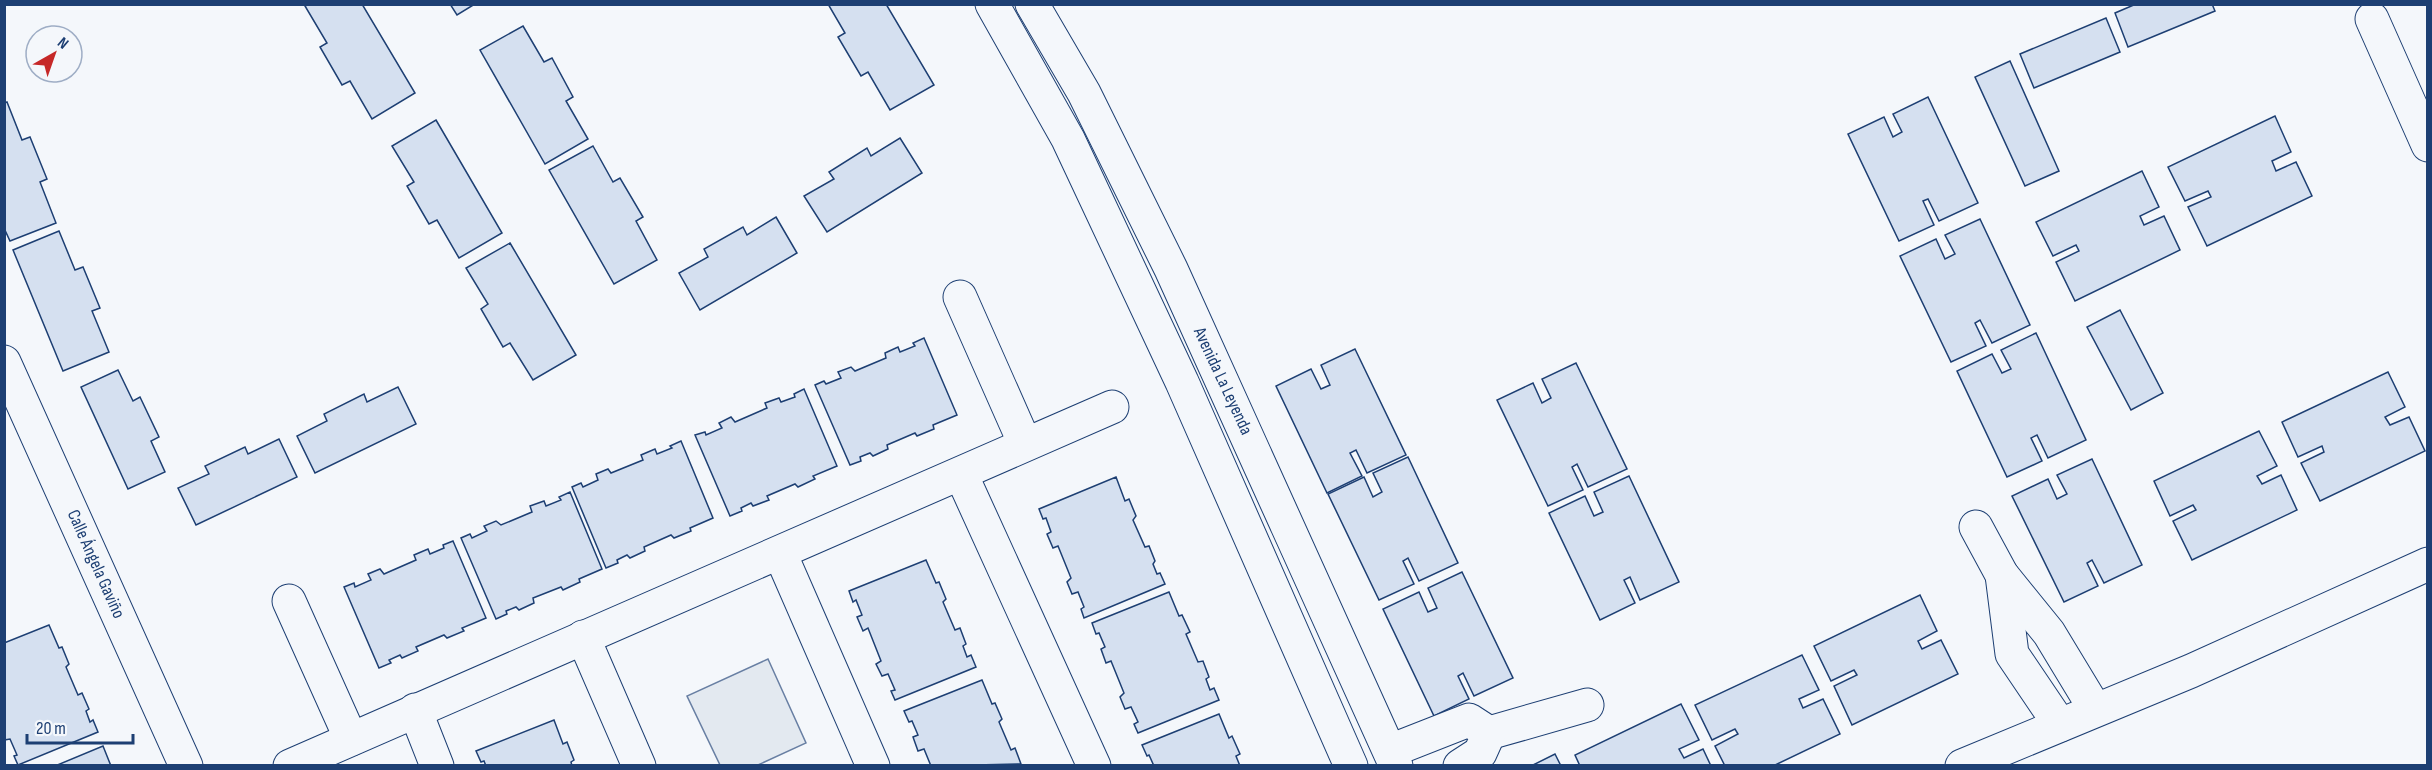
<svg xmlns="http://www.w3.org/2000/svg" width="2432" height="770" font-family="'Sofia Sans Condensed',sans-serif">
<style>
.green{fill:#e3e9f0;stroke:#687fa3;stroke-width:1.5}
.building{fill:#d5e0f0;stroke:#1d3f73;stroke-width:1.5}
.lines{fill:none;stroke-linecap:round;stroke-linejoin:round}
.minor-casing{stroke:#1d3f73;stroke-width:35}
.minor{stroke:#f4f7fb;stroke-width:33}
.labels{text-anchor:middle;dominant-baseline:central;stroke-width:4.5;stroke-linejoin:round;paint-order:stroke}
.street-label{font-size:18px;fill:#1d3f73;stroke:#f4f7fb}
</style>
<rect width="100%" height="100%" fill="#f4f7fb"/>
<path class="green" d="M768,659L806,743L758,765H720L687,696Z"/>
<g class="building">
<path d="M309,4H362L415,93L372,119L350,81L342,85L320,47L327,43L305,6Z"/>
<path d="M450,4H475L457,15Z"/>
<path d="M828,4H886L934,85L890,110L868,72L861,76L838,37L845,33Z"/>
<path d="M2136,4H2212L2215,11L2128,47L2115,13Z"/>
<path d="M2106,18L2120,52L2034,88L2020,54Z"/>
<path d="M523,26L544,62L552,58L573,97L566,101L588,139L545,164L480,50Z"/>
<path d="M2010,61L2059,171L2025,186L1975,77Z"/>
<path d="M1928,97L1978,203L1939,221L1928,199L1923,201L1934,225L1899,241L1848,134L1884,117L1893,137L1902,132L1893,114Z"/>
<path d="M7,102L22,140L30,137L47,179L40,182L56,223L10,241L4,228V103Z"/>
<path d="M2275,116L2291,152L2272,161L2276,171L2296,162L2312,196L2207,246L2188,207L2211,197L2208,191L2185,201L2168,167Z"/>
<path d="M436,120L502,233L459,258L437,220L429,224L407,186L414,182L392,146Z"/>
<path d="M900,138L922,173L827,232L804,196L834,179L829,172L867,148L871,156Z"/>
<path d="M593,146L613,182L620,178L643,217L636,221L657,260L614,284L549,170Z"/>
<path d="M2142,171L2159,207L2140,216L2144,225L2164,216L2180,250L2075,301L2056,262L2079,251L2076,245L2053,256L2036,222Z"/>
<path d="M776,217L797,253L700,310L679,273L708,257L704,249L743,227L747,235Z"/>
<path d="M1980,219L2030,325L1992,343L1980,320L1975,323L1986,346L1951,362L1900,256L1936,239L1945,259L1955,254L1945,235Z"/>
<path d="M59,231L75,270L83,267L100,308L92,311L109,352L63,371L13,250Z"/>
<path d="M510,243L576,355L533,380L510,343L503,347L481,309L488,304L466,268Z"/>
<path d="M2120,310L2163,393L2131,410L2087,327Z"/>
<path d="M2036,333L2086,440L2048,458L2037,435L2031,438L2042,461L2007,477L1957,371L1992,354L2002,373L2011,369L2001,350Z"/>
<path d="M924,338L957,415L933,425L934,429L917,436L915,433L887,445L888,449L873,456L870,453L860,457L861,461L850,465L815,385L824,381L826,384L841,378L838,372L851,367L855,371L886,358L885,353L898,347L900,352L915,346L913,343Z"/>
<path d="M1355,349L1406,455L1367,473L1356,450L1350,453L1362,476L1327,493L1276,386L1311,369L1321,389L1330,385L1321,365Z"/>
<path d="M1576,363L1627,469L1588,487L1577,464L1572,467L1583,490L1548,506L1497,400L1533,383L1542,403L1551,398L1542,379Z"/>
<path d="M118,370L133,401L140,397L159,437L151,441L165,472L128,489L81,387Z"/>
<path d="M2388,372L2405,407L2385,417L2390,425L2409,417L2425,451L2320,501L2301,463L2324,452L2322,446L2298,457L2282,422Z"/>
<path d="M398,387L416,424L315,473L297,436L327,421L324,414L364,394L367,402Z"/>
<path d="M804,389L837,466L813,476L815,479L798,487L795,484L767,496L769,500L753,506L751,503L741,508L742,511L730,516L695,435L705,432L706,435L722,428L719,423L731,417L735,422L767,408L765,403L779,398L781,402L795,397L794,394Z"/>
<path d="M2259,431L2277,466L2257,476L2262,484L2281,475L2297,510L2192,560L2173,521L2196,510L2193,505L2170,516L2154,481Z"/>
<path d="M279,439L297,477L196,525L178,488L209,474L205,466L245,447L248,454Z"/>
<path d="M681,441L713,518L690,528L691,531L674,538L671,535L644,547L645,551L630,558L627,555L617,560L618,563L606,568L572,487L581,483L583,487L598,480L596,474L608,469L611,473L643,460L641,455L655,449L657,454L672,448L670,446Z"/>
<path d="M1408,457L1458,563L1419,581L1408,558L1403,561L1414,584L1379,600L1328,494L1364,477L1373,497L1382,492L1373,473Z"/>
<path d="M2092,459L2142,565L2104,583L2092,560L2087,563L2098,586L2064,602L2012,496L2048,479L2057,499L2067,494L2057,475Z"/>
<path d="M1629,476L1679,582L1640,600L1630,577L1624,580L1635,603L1600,620L1549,513L1585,496L1594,516L1603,512L1594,492Z"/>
<path d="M1116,477L1125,501L1129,499L1136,516L1133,520L1145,547L1149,546L1155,561L1153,564L1157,574L1160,573L1165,584L1084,618L1081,609L1084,607L1078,592L1072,594L1067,582L1071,578L1058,546L1053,548L1047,534L1051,532L1046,518L1043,519L1039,509Z"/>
<path d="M570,492L602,569L579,579L580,582L563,590L561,587L533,598L534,603L519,610L516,607L506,611L507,614L496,619L461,538L470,534L472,538L487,531L484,526L496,521L501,525L532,512L530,506L544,501L546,506L561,500L559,497Z"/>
<path d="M453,541L486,618L462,628L464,631L447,638L444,635L416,647L418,651L402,658L400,655L389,660L391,663L379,668L344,587L354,583L355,587L371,580L368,574L380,569L384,574L416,560L414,555L428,549L430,554L444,548L443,545Z"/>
<path d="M926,560L936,583L939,582L946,599L943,602L955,630L960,628L966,644L963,646L967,657L971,655L976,667L895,700L891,691L895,690L888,674L882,676L876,664L881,661L868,628L863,631L857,617L862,615L856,600L853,602L849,591Z"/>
<path d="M1462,572L1513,678L1474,696L1463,673L1458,676L1469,699L1434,716L1383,609L1419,592L1428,612L1437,608L1428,588Z"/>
<path d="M1169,592L1179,616L1182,615L1190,632L1186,634L1198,662L1203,661L1209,677L1206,679L1210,690L1214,688L1219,700L1138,733L1134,724L1138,722L1131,707L1125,709L1120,697L1124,693L1111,661L1106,663L1101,649L1105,647L1099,633L1096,634L1092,623Z"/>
<path d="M1920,595L1937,631L1918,641L1922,649L1941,640L1958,674L1852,725L1834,686L1857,675L1854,670L1831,681L1814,646Z"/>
<path d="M49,625L59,648L62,647L69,664L66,667L78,695L82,693L89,709L86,711L90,722L93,720L98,732L18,765L14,756L17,755L10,739L4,740V643Z"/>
<path d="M1802,655L1819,690L1799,699L1803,708L1823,699L1840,734L1773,766H1725L1715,746L1738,734L1735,729L1712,740L1695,705Z"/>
<path d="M982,680L992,704L995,703L1002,719L999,722L1011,750L1015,748L1021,764L931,766L924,749L918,751L913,737L918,735L912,721L909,722L904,711Z"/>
<path d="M1681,704L1699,740L1679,749L1684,758L1703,749L1711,766H1580L1575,755Z"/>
<path d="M1219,714L1229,738L1232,736L1240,754L1236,756L1240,766H1154L1149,755L1147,756L1142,745Z"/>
<path d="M554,720L563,744L567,742L574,760L571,762L572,766H486L484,761L481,762L476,751Z"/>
<path d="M103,746L111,766H55Z"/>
<path d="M1555,754L1561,766H1531Z"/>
</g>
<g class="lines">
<defs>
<g id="minor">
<path d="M992,4L1068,139L1182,382L1351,766"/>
<path d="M1032,4L1084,93L1171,269L1396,766"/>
<path d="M2372,19L2428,145"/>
<path d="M960,297L1025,444"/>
<path d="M4,362L186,766"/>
<path d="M961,474L1094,766"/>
<path d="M1976,527L2002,575L2049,633L2095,709"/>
<path d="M780,553L873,766"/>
<path d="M2002,575L2012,654L2060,725"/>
<path d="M289,601L351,739"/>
<path d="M583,637L639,766"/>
<path d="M415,710L437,766"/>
<path d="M1489,733L1587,705"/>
<path d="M1390,751L1469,720L1489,733L1480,753L1460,766"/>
<path d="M290,766L1112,407"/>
<path d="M1962,766L2191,671L2428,564"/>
</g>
</defs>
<use href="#minor" class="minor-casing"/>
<use href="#minor" class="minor"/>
</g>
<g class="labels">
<g class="street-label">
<text transform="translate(1223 381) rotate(65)">Avenida La Leyenda</text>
<text transform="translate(96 564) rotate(66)">Calle Ángela Gaviño</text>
</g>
</g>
<rect width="2432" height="770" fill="none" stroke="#1d3f73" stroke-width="12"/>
<g transform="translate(54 54) rotate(40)"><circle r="28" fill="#f4f7fb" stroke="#9eadc5" stroke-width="1.5"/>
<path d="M0-4.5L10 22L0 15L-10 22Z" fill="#c62828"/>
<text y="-9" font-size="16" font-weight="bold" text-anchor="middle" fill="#1d3f73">N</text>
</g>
<path d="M27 734v9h106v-9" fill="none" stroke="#1d3f73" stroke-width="3"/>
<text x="36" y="734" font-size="18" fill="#1d3f73" stroke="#f4f7fb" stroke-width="4.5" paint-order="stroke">20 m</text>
</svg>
